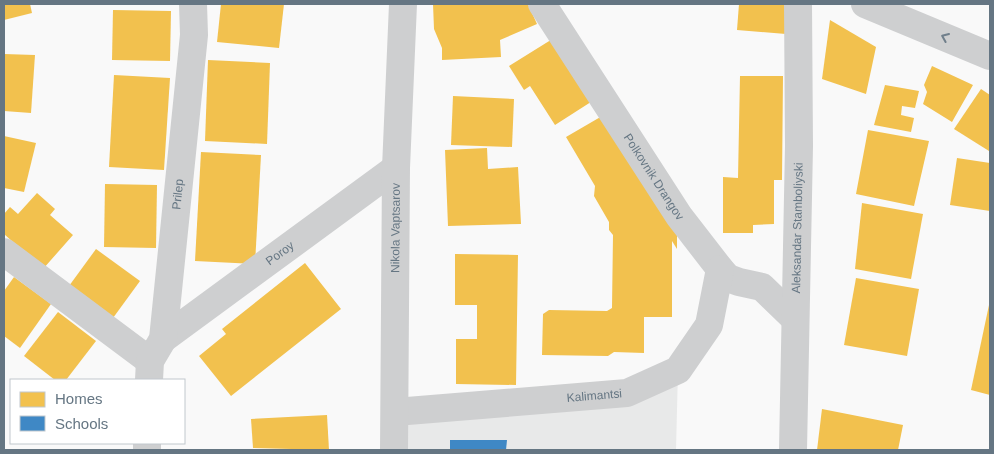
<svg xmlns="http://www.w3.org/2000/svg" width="994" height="454" font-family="Arial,sans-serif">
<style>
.built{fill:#e8e9e9}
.homes{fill:#f2c14e}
.schools{fill:#3f88c5}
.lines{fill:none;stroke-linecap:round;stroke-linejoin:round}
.minor{stroke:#cecfd0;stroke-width:28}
.tertiary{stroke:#cecfd0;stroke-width:28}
.oneway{stroke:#707f8b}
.labels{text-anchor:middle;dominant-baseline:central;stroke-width:5;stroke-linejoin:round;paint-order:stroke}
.street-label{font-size:12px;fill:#657683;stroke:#fff}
</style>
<rect width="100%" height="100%" fill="#f9f9f9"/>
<path class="built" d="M678,370L676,450H394L395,412L627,393Z"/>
<g class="homes">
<path d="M4,4H30L32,13L4,20Z"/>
<path d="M221,4H284L279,48L217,42Z"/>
<path d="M433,4H528L537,24L500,40L501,57L442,60V48L434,29Z"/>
<path d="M739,4H788L786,34L737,30Z"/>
<path d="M113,10L171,11L170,61L112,60Z"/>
<path d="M830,20L876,47L866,94L822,79Z"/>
<path d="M554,38L594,100L555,125L530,86L524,90L509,66Z"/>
<path d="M4,54L35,55L31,113L4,111Z"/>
<path d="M208,60L270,63L267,144L205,141Z"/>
<path d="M932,66L973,85L952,122L923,104L927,92L924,85Z"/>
<path d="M114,75L170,78L164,170L109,167Z"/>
<path d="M740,76H783L782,180H774V224L753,225V233H723V177L738,178Z"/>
<path d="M885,85L919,91L915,108L902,106L901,115L914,118L911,132L874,125Z"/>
<path d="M981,89L990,95L989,151L954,129Z"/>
<path d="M453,96L514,99L512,147L451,145Z"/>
<path d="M609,112L677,228V249L672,241V317H644V353L614,352L608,356L542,355L543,314L549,310L607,311L612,308L613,235L609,230V222L594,196L595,186L566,137Z"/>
<path d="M868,130L929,141L914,206L856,194Z"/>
<path d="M4,136L36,143L24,192L4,188Z"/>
<path d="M487,148L488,169L518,167L521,224L448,226L445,150Z"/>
<path d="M201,152L261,155L255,264L195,261Z"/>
<path d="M957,158L990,163V211L950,205Z"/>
<path d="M105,184L157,185L156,248L104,247Z"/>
<path d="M37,193L55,209L50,215L73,235L43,269L4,234V214L10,207L18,214Z"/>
<path d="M862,203L923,214L911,279L855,269Z"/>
<path d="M96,249L140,281L113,318L69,286Z"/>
<path d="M455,254L518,255L516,385L456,384V339H477V305H455Z"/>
<path d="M305,263L341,309L231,396L199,356L226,334L222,329Z"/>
<path d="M14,277L51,304L20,348L4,336V291Z"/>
<path d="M856,278L919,289L907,356L844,345Z"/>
<path d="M989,305H990V395L971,390Z"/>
<path d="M58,312L96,341L66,380H55L24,356Z"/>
<path d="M822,409L903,425L898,450H817Z"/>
<path d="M327,415L329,450L253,448L251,419Z"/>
</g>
<path class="schools" d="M450,440H507L506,450H450Z"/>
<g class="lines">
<g class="minor">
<path id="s1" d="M542,4L679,216L720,269L728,278L739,282L762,287L795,319"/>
<path d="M865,4L990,56"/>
<path d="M4,252L150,361"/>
<path id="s2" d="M163,339L396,168"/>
<path id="s3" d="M149,380L150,361L163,339L194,35L193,4"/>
<path id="s4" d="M395,412L627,393L678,370L709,325L720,269"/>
<path d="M147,450V443"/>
<path id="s5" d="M394,450L396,168L403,4"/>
</g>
<path class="tertiary" id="s6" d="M793,450L799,146L798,4"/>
</g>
<defs><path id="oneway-chevron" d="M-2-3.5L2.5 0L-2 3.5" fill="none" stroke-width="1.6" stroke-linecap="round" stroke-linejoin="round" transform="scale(1.25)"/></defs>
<use class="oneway" href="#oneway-chevron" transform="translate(945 37) rotate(-157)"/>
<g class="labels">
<g class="street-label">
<text stroke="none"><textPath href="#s1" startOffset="206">Polkovnik Drangov</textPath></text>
<text stroke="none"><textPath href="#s3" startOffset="190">Prilep</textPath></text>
<text stroke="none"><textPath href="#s5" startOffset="222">Nikola Vaptsarov</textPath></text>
<text stroke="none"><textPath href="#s6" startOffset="222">Aleksandar Stamboliyski</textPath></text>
<text stroke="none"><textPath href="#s2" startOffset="145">Poroy</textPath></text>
<text stroke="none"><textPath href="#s4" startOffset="200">Kalimantsi</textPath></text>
</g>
</g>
<rect width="994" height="454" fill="none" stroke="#657683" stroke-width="10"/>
<rect x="10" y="379" width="175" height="65" fill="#ffffff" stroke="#c1c8cd"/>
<rect x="20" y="392" width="25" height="15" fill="#f2c14e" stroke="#c1c8cd"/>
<text x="55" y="404" font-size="15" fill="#657683">Homes</text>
<rect x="20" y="416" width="25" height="15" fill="#3f88c5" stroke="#c1c8cd"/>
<text x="55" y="429" font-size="15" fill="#657683">Schools</text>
</svg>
